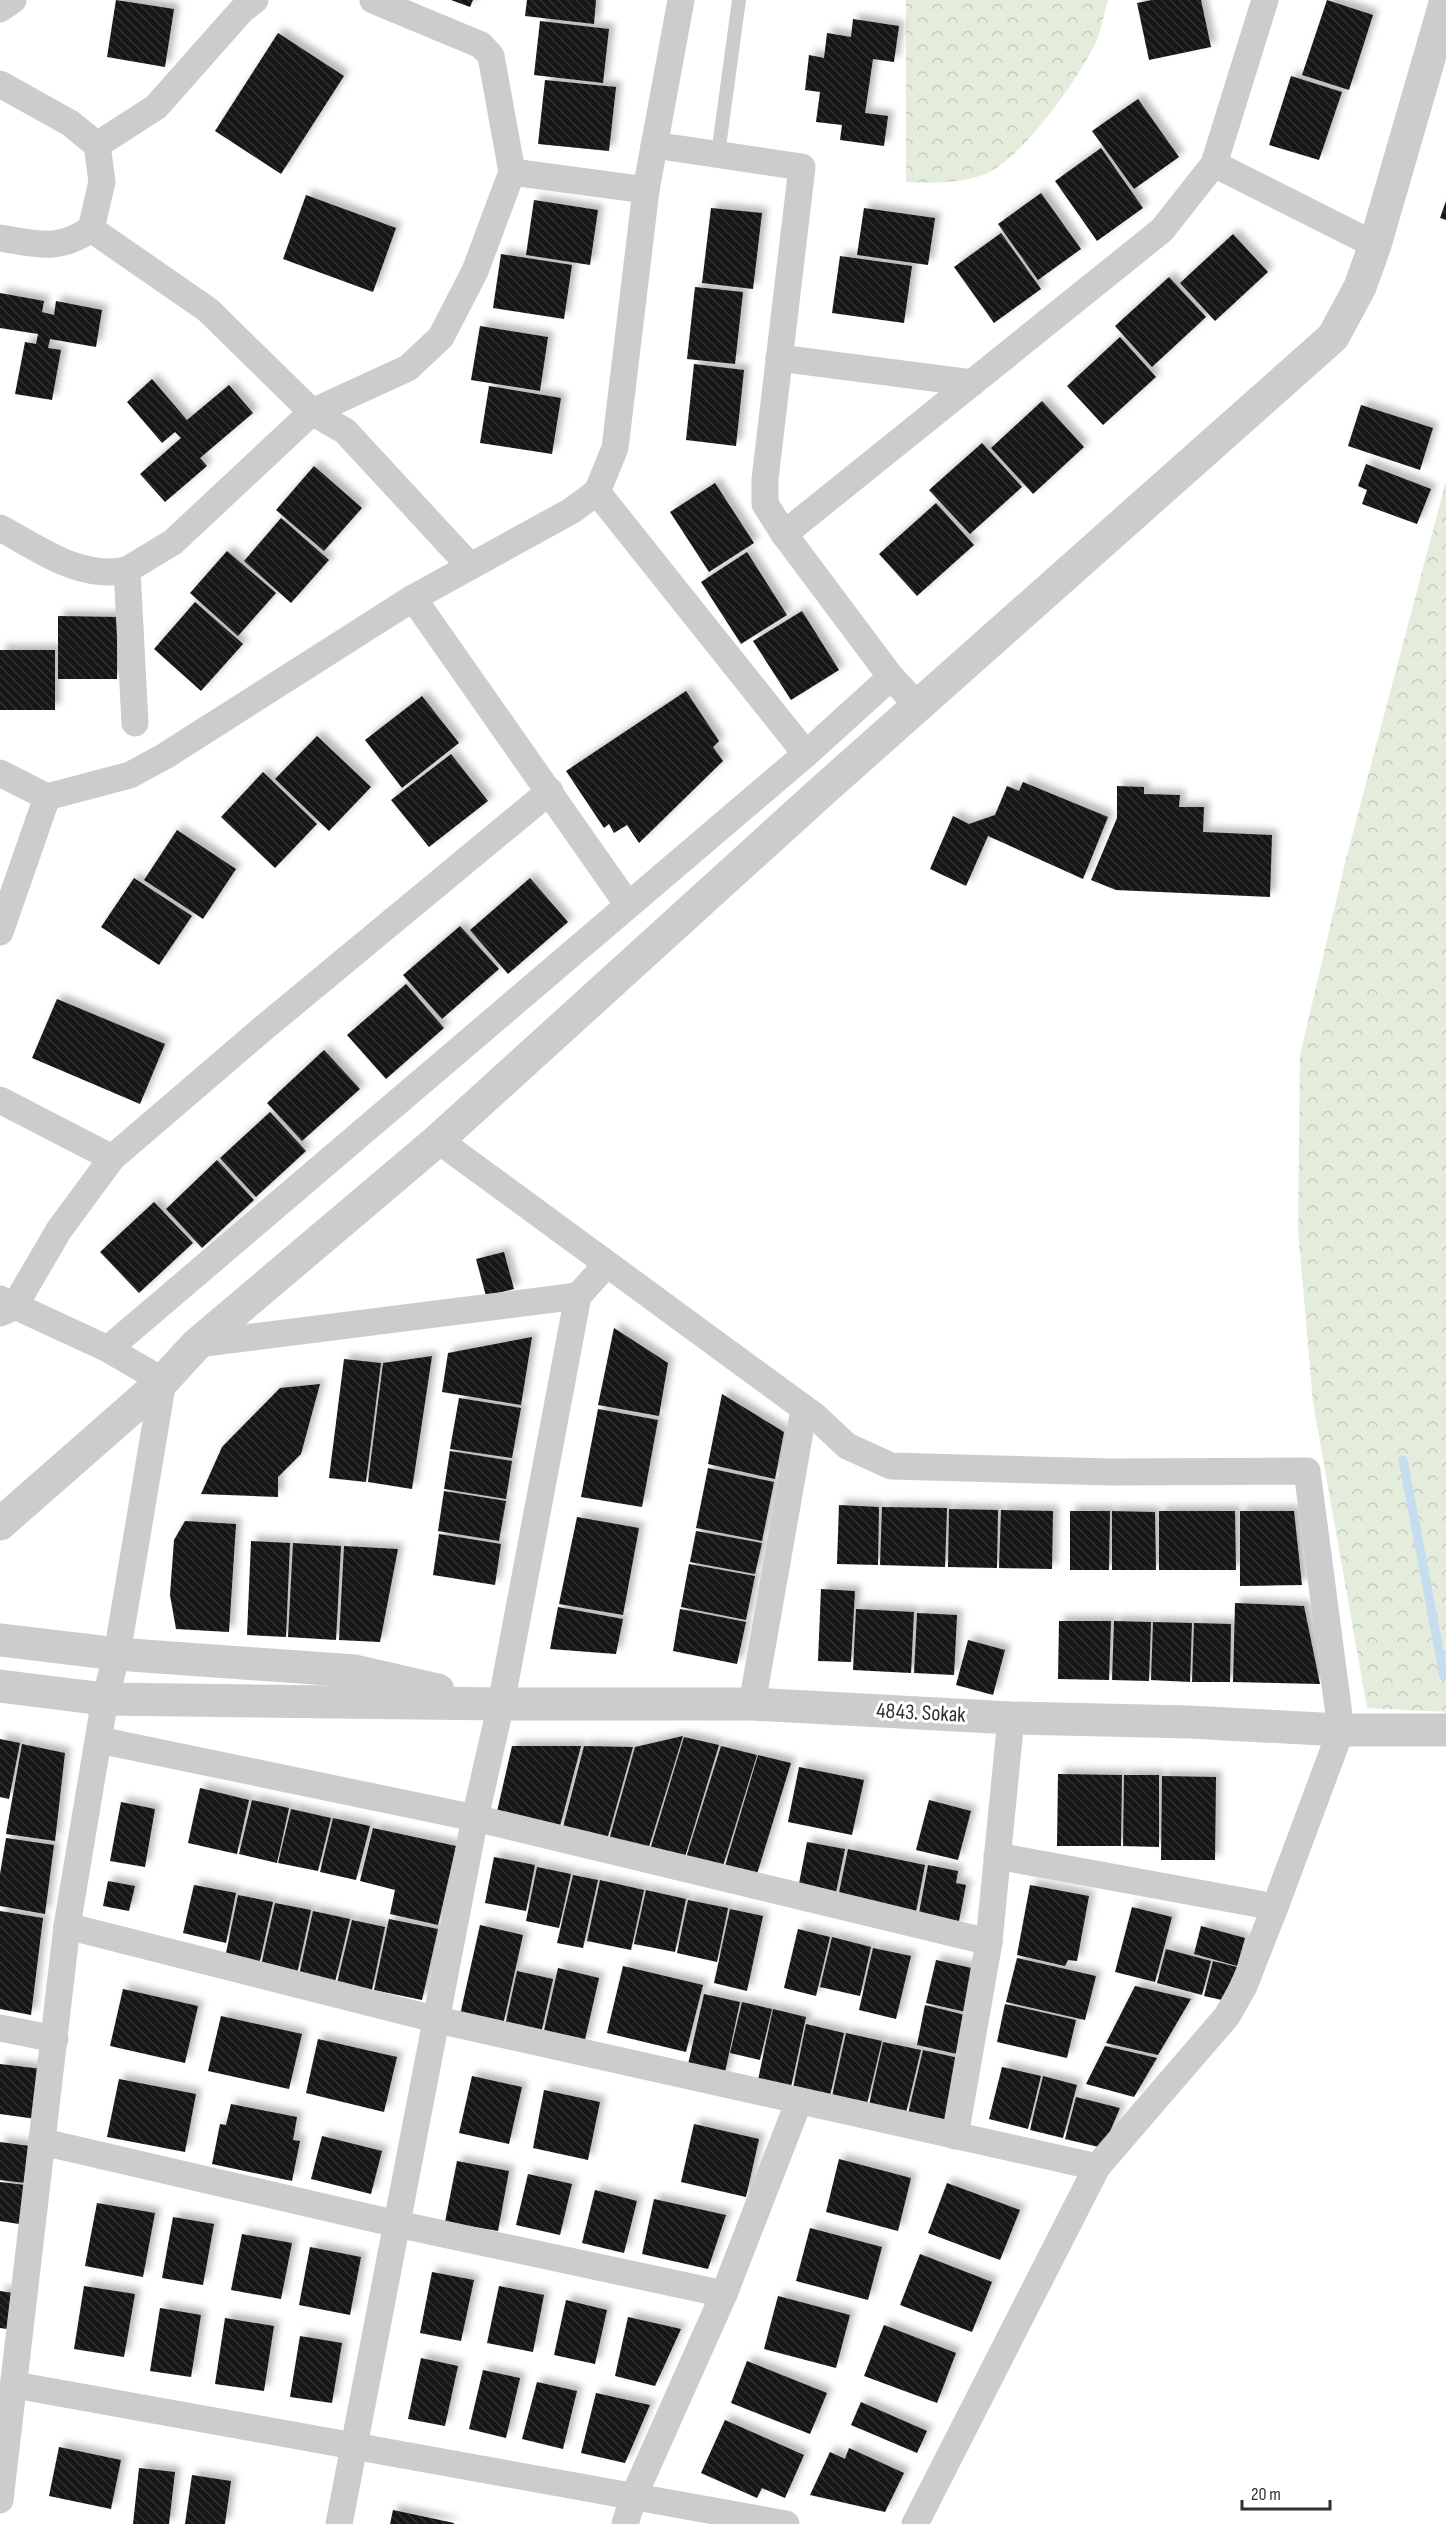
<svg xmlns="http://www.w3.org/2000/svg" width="1446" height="2524" font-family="'Sofia Sans Condensed',sans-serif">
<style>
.park{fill:url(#park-crowns)}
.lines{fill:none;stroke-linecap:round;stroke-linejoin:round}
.stream{stroke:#c6ddef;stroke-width:9}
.building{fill:url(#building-back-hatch);filter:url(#shadow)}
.service{stroke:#ccc;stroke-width:14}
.minor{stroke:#ccc;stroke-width:27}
.tertiary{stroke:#ccc;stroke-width:33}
.labels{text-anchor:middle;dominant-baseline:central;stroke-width:6;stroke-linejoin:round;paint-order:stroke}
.street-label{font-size:22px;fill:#2f2f2f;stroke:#fff}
</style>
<defs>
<pattern id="park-crowns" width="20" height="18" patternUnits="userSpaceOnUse" patternTransform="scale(1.5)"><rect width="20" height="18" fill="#e4eddc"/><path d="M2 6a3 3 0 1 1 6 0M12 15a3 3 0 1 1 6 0" fill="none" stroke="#c4ccbd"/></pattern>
<pattern id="building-back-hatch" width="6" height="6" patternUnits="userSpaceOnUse" patternTransform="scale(1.5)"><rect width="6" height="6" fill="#161616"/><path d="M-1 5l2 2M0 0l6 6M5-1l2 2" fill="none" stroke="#303030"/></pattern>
<filter id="shadow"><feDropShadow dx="5.5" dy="-5.5" stdDeviation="3" flood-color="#0004"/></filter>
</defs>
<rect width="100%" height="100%" fill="#fff"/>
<g class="park">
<path d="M906,0H1108C1104,13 1102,28 1097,40C1080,77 1021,161 983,175C957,184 932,183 906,182Z"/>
<path d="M1446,481V1712L1367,1708L1313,1402L1298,1230L1300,1055L1346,859Z"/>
</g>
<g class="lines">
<path class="stream" d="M1403,1460L1444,1676"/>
</g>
<g class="building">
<path d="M116,0L174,9L165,67L107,57Z"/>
<path d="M451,0H473L470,7Z"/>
<path d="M527,0H596L594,24L525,16Z"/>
<path d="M1152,0H1201L1211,47L1149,60L1137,3Z"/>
<path d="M1327,0L1373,15L1349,90L1302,75Z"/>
<path d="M853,19L899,26L894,62L873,59L865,113L888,116L884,146L840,140L842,125L816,122L820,92L805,90L809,55L824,58L827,33L851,37Z"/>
<path d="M540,21L609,29L603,83L534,75Z"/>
<path d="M278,33L344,76L281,174L215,131Z"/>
<path d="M1291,76L1342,92L1319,160L1269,145Z"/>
<path d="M545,80L616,87L609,151L538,144Z"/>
<path d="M1138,99L1179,157L1134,189L1092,131Z"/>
<path d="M1101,148L1143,208L1097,241L1055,181Z"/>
<path d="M1041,193L1081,249L1038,280L998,224Z"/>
<path d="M306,195L396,228L373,292L283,259Z"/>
<path d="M534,200L598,210L590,265L526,255Z"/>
<path d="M1446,201V220L1440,218Z"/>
<path d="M711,208L762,213L753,289L702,283Z"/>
<path d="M864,208L935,218L928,265L857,255Z"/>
<path d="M1001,233L1041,289L994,323L954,267Z"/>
<path d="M1233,234L1268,272L1215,321L1180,283Z"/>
<path d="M501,254L572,265L564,319L493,308Z"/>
<path d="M840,256L912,266L904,323L832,313Z"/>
<path d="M1169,277L1206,317L1152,367L1115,326Z"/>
<path d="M695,287L743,292L735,364L687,359Z"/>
<path d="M0,293L44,301L42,312L54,315L56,301L102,310L96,347L50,339L48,348L61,350L52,400L15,394L25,342L36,344L38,334L0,328Z"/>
<path d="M480,326L548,337L540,391L471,380Z"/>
<path d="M1120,337L1156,377L1103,425L1067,386Z"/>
<path d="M694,364L744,370L736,446L686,440Z"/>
<path d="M152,379L187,420L229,385L253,413L200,458L207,466L165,502L140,474L181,438L175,432L162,443L127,402Z"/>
<path d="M489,386L561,398L552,454L480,443Z"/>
<path d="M1042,401L1084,447L1033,494L991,448Z"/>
<path d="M1361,405L1433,428L1420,470L1348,446Z"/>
<path d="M982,443L1022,487L970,534L929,490Z"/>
<path d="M1366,464L1431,489L1417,524L1362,504L1367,490L1358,486Z"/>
<path d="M314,466L362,508L324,551L276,510Z"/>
<path d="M715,483L754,543L709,572L670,512Z"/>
<path d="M936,503L974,545L917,596L879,554Z"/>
<path d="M281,518L329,560L291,603L244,561Z"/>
<path d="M227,551L276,593L238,636L190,593Z"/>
<path d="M747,552L787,615L741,644L701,582Z"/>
<path d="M195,602L243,644L201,691L154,649Z"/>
<path d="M802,611L839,670L791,700L753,641Z"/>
<path d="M58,616L117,617V679H58Z"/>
<rect x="0" y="650" width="55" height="60"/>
<path d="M686,691L719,741L713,747L723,761L639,843L627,825L614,833L609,824L604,828L566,771Z"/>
<path d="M422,696L459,743L402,788L365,740Z"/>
<path d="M317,736L371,787L329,831L275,779Z"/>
<path d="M451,754L488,801L429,847L391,800Z"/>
<path d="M263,772L317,824L275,868L221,817Z"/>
<path d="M1023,782L1108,817L1083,879L988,836L966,886L930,869L953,816L969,824L995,815L1007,786L1019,791Z"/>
<path d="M1117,786L1144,787V794L1180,795L1179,807H1204L1203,832L1272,835L1270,897L1116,890L1091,880L1117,818Z"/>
<path d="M177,830L236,869L203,919L144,880Z"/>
<path d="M134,878L192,916L159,965L101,927Z"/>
<path d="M530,878L568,922L508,974L470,930Z"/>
<path d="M460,926L499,969L442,1019L403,975Z"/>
<path d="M406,984L444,1028L386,1079L347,1035Z"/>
<path d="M57,999L165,1044L140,1104L32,1058Z"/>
<path d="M324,1050L360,1089L302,1141L267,1103Z"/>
<path d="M270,1112L306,1151L256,1197L220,1158Z"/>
<path d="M217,1160L254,1200L202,1248L166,1209Z"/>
<path d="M154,1202L193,1243L139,1293L100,1252Z"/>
<path d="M504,1252L514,1289L486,1296L476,1259Z"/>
<path d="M614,1328L668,1363L659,1416L598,1405Z"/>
<path d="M532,1337L521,1405L442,1392L448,1353Z"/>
<path d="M432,1356L412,1489L368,1482L383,1363Z"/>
<path d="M344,1359L381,1363L366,1482L329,1478Z"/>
<path d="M320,1384L301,1454L278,1477V1497L201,1494L222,1447L280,1388Z"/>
<path d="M722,1394L784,1432L775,1479L708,1464Z"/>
<path d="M459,1398L521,1408L512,1458L450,1449Z"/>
<path d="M598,1409L658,1420L642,1507L581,1497Z"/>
<path d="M450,1451L512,1461L506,1499L444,1489Z"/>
<path d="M708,1468L774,1482L762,1541L696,1528Z"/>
<path d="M444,1491L506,1501L499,1541L438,1531Z"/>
<path d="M839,1505L879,1507L878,1565L837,1564Z"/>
<path d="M882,1507L947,1508L945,1567L880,1565Z"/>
<path d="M949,1509L998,1510L997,1568L948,1567Z"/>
<path d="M1001,1510L1053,1511L1052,1569L999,1568Z"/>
<path d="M1070,1511H1110L1109,1570H1070Z"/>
<path d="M1112,1511L1155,1512L1156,1570H1112Z"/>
<path d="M1159,1511H1235L1236,1570H1159Z"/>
<path d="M1240,1511H1294L1302,1585L1240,1586Z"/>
<path d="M577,1517L639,1528L623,1615L559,1604Z"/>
<path d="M185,1521L236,1524L229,1632L176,1629L170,1595L174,1540Z"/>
<path d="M696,1531L762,1543L755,1574L690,1562Z"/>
<path d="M439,1534L501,1544L495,1585L433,1575Z"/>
<path d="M251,1541L290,1543L286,1637L247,1635Z"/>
<path d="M293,1543L341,1546L336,1640L288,1637Z"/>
<path d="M344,1546L398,1549L380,1642L339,1640Z"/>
<path d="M689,1564L755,1576L746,1620L681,1607Z"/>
<path d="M821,1589L855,1591L851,1662L818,1661Z"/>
<path d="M1235,1603L1304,1606L1320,1684L1233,1682Z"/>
<path d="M558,1607L623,1619L616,1654L550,1649Z"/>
<path d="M680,1609L746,1622L737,1664L673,1651Z"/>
<path d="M856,1609L914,1612L911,1673L853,1670Z"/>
<path d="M917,1613L957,1615L954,1675L914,1673Z"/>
<path d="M1059,1621H1111L1109,1680L1058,1679Z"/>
<path d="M1114,1621L1151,1622L1149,1681L1112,1680Z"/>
<path d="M1153,1622L1192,1623L1190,1682L1151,1680Z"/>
<path d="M1194,1623L1231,1624L1230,1682H1192Z"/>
<path d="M968,1640L1005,1650L993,1695L956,1685Z"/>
<path d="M683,1736L648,1850L609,1840L635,1747Z"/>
<path d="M684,1737L719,1745L685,1857L650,1850Z"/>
<path d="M0,1739L20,1743L9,1799L0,1797Z"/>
<path d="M22,1744L65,1753L55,1841L6,1834Z"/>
<path d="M512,1746H581L559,1830L496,1816Z"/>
<path d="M584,1746L633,1747L607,1840L562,1831Z"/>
<path d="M721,1746L757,1755L723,1866L686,1858Z"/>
<path d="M758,1755L791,1763L757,1874L725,1866Z"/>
<path d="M799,1767L864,1780L852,1835L788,1822Z"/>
<path d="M1058,1774L1122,1775L1121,1846H1057Z"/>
<path d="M1124,1775H1159V1847L1123,1846Z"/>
<path d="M1162,1776L1216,1777L1215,1860H1161Z"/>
<path d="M200,1788L249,1800L237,1854L188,1843Z"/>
<path d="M252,1800L289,1808L277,1863L239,1854Z"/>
<path d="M929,1800L971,1811L958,1860L916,1850Z"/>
<path d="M121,1802L155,1809L145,1867L110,1861Z"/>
<path d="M291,1809L331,1818L318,1871L278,1863Z"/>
<path d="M333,1818L370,1826L356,1880L320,1872Z"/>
<path d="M373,1828L456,1846L438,1925L390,1914L395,1890L360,1881Z"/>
<path d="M6,1838L54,1845L45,1914L0,1906V1874Z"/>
<path d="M807,1842L845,1849L834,1902L797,1894Z"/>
<path d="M848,1849L925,1865L915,1917L837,1902Z"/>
<path d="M494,1857L535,1865L526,1911L485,1903Z"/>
<path d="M928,1865L958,1871L956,1883L966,1885L958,1926L918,1918Z"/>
<path d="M537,1867L571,1874L559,1928L526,1921Z"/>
<path d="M573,1875L598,1880L583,1948L557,1943Z"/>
<path d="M600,1880L644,1890L631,1950L587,1941Z"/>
<path d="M108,1881L135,1886L129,1911L103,1906Z"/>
<path d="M194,1885L236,1893L226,1943L183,1933Z"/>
<path d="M1030,1885L1089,1896L1077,1961L1068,1960L1065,1966L1017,1955Z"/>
<path d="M646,1890L686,1899L675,1952L634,1944Z"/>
<path d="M238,1895L273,1902L259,1965L225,1958Z"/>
<path d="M688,1900L728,1908L717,1962L677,1953Z"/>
<path d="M275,1903L311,1910L297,1974L261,1966Z"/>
<path d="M1132,1907L1172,1917L1155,1982L1115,1972Z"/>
<path d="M730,1909L763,1916L747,1991L714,1983Z"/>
<path d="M0,1911L43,1918L31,2015L0,2009Z"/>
<path d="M313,1911L350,1919L335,1982L299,1975Z"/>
<path d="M389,1919L438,1929L422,2000L374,1990Z"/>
<path d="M352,1920L385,1927L372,1990L337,1983Z"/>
<path d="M480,1925L523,1935L503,2025L460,2015Z"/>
<path d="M1201,1926L1245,1938L1237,1966L1194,1954Z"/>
<path d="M798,1929L830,1937L816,1996L784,1988Z"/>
<path d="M832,1937L871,1947L860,1996L820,1987Z"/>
<path d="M873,1948L911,1956L896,2019L859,2010Z"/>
<path d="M1166,1949L1211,1961L1202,1995L1157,1983Z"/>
<path d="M1017,1958L1096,1976L1085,2020L1006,2002Z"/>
<path d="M936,1960L976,1969L966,2012L926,2003Z"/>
<path d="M1213,1961L1237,1967L1222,2000L1204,1996Z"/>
<path d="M623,1966L703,1985L686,2052L607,2033Z"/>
<path d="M558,1968L599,1978L584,2044L543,2035Z"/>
<path d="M517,1971L553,1979L541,2034L505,2026Z"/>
<path d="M1135,1986L1191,1999L1158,2055L1106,2043Z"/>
<path d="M123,1989L198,2006L185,2063L110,2046Z"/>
<path d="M704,1994L740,2002L724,2077L687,2069Z"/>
<path d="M742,2002L772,2009L760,2060L730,2053Z"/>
<path d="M1005,2004L1076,2020L1067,2058L997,2042Z"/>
<path d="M925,2005L965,2015L957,2054L917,2045Z"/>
<path d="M773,2009L806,2017L791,2087L758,2080Z"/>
<path d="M221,2016L302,2034L289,2089L208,2071Z"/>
<path d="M806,2024L844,2033L830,2096L793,2088Z"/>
<path d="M846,2033L882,2041L867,2104L832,2096Z"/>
<path d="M318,2039L397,2057L384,2112L306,2093Z"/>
<path d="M883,2042L921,2050L906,2113L869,2105Z"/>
<path d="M1105,2046L1157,2058L1134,2097L1086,2084Z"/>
<path d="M923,2050L963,2059L948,2122L908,2114Z"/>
<path d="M0,2064L42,2069L36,2119L0,2114Z"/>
<path d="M1002,2067L1041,2076L1028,2129L989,2119Z"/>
<path d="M472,2076L522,2087L509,2144L459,2133Z"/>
<path d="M1043,2076L1077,2085L1063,2138L1030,2130Z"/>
<path d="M119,2079L196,2094L185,2152L107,2137Z"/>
<path d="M544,2090L600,2102L588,2160L533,2148Z"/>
<path d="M1076,2097L1120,2108L1103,2148L1065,2139Z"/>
<path d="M231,2104L297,2117L293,2140L300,2141L292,2181L212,2164L220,2124L226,2125Z"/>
<path d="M694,2124L759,2139L746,2197L681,2182Z"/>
<path d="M322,2136L382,2151L371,2194L311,2179Z"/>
<path d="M0,2142L30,2146L25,2183L0,2180Z"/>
<path d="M839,2159L911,2178L898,2231L826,2212Z"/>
<path d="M457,2161L509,2171L498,2231L445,2222Z"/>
<path d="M528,2174L572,2184L560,2235L516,2225Z"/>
<path d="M0,2182L25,2185L19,2224L0,2221Z"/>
<path d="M947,2183L1020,2210L1000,2260L928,2233Z"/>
<path d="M595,2190L637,2201L624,2253L582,2243Z"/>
<path d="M654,2199L726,2215L708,2269L642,2254Z"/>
<path d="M97,2203L155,2213L143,2277L85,2266Z"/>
<path d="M173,2217L214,2224L203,2285L162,2278Z"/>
<path d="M810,2228L882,2247L868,2300L796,2281Z"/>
<path d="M242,2234L292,2243L281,2299L231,2290Z"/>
<path d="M310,2247L361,2257L350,2315L299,2305Z"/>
<path d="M920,2254L992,2282L972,2332L900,2305Z"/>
<path d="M432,2272L474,2280L461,2341L420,2333Z"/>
<path d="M84,2286L135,2294L124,2357L74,2349Z"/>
<path d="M499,2286L544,2295L533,2352L487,2343Z"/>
<path d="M0,2291L13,2293L7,2329L0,2328Z"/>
<path d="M778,2296L850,2315L836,2368L764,2349Z"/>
<path d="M566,2300L607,2310L595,2364L554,2355Z"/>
<path d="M160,2308L201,2315L191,2377L150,2371Z"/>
<path d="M628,2317L681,2329L655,2386L615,2376Z"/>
<path d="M225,2318L274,2326L264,2391L215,2384Z"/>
<path d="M884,2325L956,2353L937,2403L864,2376Z"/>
<path d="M300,2336L342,2343L332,2403L290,2397Z"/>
<path d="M421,2358L458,2366L445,2426L408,2419Z"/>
<path d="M747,2361L827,2393L810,2434L731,2403Z"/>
<path d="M483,2370L520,2378L506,2438L469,2429Z"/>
<path d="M537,2382L577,2391L563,2449L522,2439Z"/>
<path d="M596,2393L650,2405L625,2463L581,2453Z"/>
<path d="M861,2402L927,2431L917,2453L851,2425Z"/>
<path d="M725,2420L804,2455L785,2498L762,2488L757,2498L701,2473Z"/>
<path d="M59,2447L121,2460L111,2509L49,2496Z"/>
<path d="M849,2448L904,2473L885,2512L810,2495L830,2452L845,2459Z"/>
<path d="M139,2468L175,2472L169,2524H133Z"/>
<path d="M192,2475L231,2481L225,2524H185Z"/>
<path d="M393,2510L454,2523V2524H390Z"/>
</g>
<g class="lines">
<path class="service" d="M718,154L739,0"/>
<g class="minor">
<path d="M0,9L13,0"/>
<path d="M0,84L70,123L97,145"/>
<path d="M654,145L802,167L765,479V504L784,534L891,677L918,706"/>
<path d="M1214,164L1375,245"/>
<path d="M512,172L646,190"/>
<path d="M91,229L208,310L312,412L345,431L469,565"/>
<path d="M0,238C38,244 57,252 91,229L102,182L97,145L156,107L241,11L255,0"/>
<path d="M779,358L972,383"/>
<path d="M597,492L806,754"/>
<path d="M0,528C40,549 79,580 127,570"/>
<path d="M784,534L1162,230L1214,164L1265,0"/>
<path d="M413,598L628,905"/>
<path d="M135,723L127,570L173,542L312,412L408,368L441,337L475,271L512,172L491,56L481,45L373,0"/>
<path d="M0,773L47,797L130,775L165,756L413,598L571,511L597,492L615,448L646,190L681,0"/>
<path d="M0,932L47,797"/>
<path d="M0,1100L112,1158"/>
<path d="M438,1140L816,1417L847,1446L891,1466L1111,1472L1307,1471L1341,1730L1275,1907L1244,1986L1227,2016L1097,2167L915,2524"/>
<path d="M0,1299L108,1349L163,1381L117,1654L105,1699L67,1926L0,2500"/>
<path d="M0,1313L14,1307L59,1230L112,1158L266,1026L550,791"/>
<path d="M197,1344L578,1296"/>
<path d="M108,1349L806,754L891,677"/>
<path d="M752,1704L804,1409"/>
<path d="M99,1740L475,1818L989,1942"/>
<path d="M997,1856L1275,1907"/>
<path d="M67,1926L438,2020L1097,2167"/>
<path d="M0,2028L55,2039"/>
<path d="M955,2136L989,1942L1011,1718"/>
<path d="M43,2142L397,2224L724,2294"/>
<path d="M15,2385L786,2524"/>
<path d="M339,2524L475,1818L501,1704L578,1296L606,1265"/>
<path d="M625,2524L633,2498L724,2294L799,2101"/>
</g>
<g class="tertiary">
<path d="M0,1524L163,1381L197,1344L438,1140L821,792L1333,337L1360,287L1375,245L1446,0"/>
<path d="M0,1640L117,1654L355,1671L438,1690"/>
<path d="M0,1686L105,1699L501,1704H752L1011,1718L1189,1722L1341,1730H1446"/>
</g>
</g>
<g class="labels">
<g class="street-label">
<text transform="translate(921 1713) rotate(3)">4843. Sokak</text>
</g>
</g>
<path d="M1242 2500v9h88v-9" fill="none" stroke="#2f2f2f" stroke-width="3"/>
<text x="1251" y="2500" font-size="18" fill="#2f2f2f" stroke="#ffffff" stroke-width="4.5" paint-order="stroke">20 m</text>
</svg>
